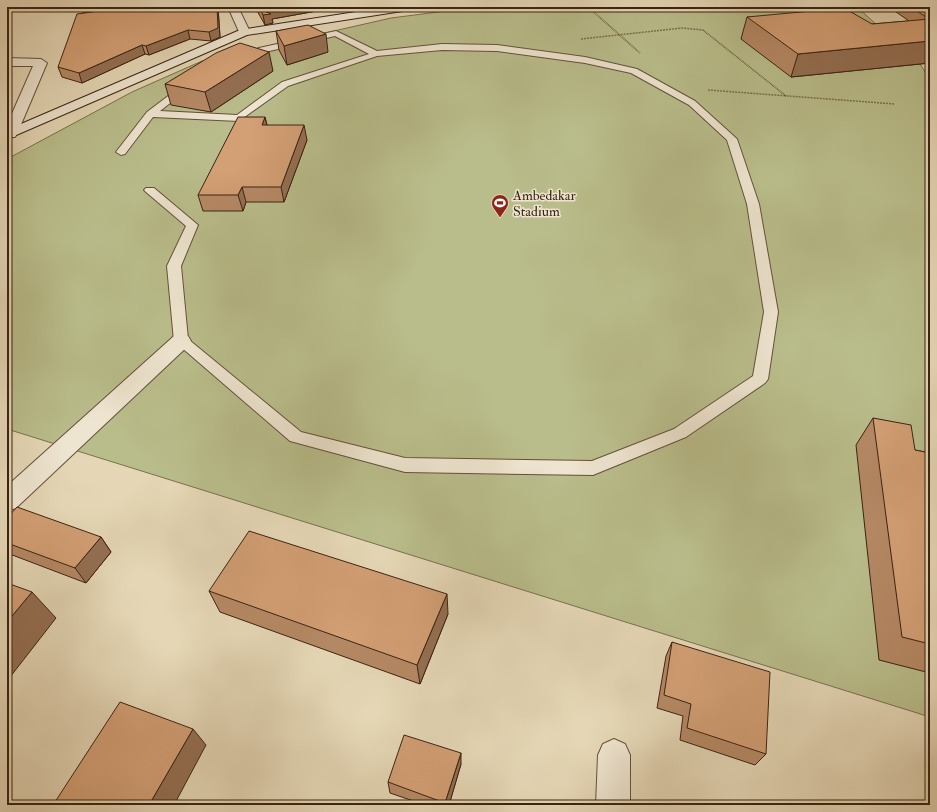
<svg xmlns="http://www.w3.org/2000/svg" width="937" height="812" font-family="'IM FELL Double Pica',serif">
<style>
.green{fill:#b9bd8b;stroke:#7a704e}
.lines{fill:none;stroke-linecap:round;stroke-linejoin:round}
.lane-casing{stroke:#65503b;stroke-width:2}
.street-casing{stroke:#65503b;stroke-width:2}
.secondary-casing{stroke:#3a2312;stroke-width:2}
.path{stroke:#3a2312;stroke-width:1.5;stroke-dasharray:0.5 1;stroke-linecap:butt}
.lane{fill:#eee5d0;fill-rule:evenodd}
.street{fill:#eee5d0;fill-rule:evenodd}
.secondary{fill:#eee5d0;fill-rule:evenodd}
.wall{fill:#b58965;stroke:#3a2312}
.shaded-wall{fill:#946f52;stroke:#3a2312}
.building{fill:#d39f75;stroke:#3a2312}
.labels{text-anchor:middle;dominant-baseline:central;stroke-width:3;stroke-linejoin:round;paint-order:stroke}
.far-poi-label{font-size:14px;fill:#3a2312;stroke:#eee5d0;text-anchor:start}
</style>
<rect width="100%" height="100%" fill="#e5d7b6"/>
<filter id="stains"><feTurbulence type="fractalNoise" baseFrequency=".005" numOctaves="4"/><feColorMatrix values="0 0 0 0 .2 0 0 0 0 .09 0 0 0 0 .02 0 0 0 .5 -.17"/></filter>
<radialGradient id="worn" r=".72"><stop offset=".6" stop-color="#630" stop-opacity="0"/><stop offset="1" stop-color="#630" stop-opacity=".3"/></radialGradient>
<path class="green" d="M477,7H857L920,64L930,79V717L7,429V159L132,92L202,61L391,18Z"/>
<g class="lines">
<defs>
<path id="lane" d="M336,31L377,51L442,44L497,45L585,57L637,69L695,101L737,139L759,204L778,312L768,379L765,383L686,437L593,475L405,472L290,441L174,341L167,266L186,226L146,192L144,190L146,188H154L198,225L181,266L188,339L301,432L405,458L592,461L674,429L753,376L764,312L747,204L727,140L689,105L631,73L585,63L497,51L442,50L377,56L288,86L239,121L153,117L125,154L121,155L116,152L147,112L184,84H190L192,86L160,111L237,115L282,82L369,54L335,36L265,52L244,61L240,58L259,48Z"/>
<g id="street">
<path d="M228,7H238L250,32L248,34H240Z"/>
<path d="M7,58L41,59L47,63L17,134L15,137H7V125L33,66H7Z"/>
<path d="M181,334L188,336L191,341L188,346L16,508L7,511V486L174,336Z"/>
<path d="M614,739L625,744L630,755V805H596L598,755L603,744Z"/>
</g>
<path id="secondary" d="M388,7H414L409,10L247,35L7,139V130L240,30Z"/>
</defs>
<use href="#lane" class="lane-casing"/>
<use href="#street" class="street-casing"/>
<use href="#secondary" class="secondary-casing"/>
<g class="path">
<path d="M588,7L640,53"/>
<path d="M581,39L682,28L703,30L786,96"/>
<path d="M708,90L895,104"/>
</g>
<use href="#lane" class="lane"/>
<use href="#street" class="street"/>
<use href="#secondary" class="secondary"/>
</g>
<g class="wall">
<path d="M218,7L220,37L211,41L190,39L149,55L145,54L82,83L62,77L58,67Z"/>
<path d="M255,7H339L272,19L273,23L265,25Z"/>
<path d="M889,7H930V63L791,77L741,39L747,17L872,24L909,21Z"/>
<path d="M276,31L328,52L287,65L279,50Z"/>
<path d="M273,71L211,112L171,105L165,84Z"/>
<path d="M265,117L267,125L307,140L284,202H246L243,211H203L198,195Z"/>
<path d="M873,418L915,450L930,453V673L879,660L856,445Z"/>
<path d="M7,518L101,537L111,552L86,583L7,553Z"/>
<path d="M209,591L448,614L420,684L220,612Z"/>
<path d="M672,642L766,754L755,765L680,740L683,716L657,708L666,656Z"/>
<path d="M461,764L449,805H425L390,793L388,782Z"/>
</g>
<g class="shaded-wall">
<path d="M7,7H12L7,10Z"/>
<path d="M81,7H127L83,13Z"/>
<path d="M217,7H218L220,37L211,41L209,32Z"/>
<path d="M285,7H339L272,19L273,23L265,25L263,15L264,11Z"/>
<path d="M188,30L190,39L149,55L146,46Z"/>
<path d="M326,34L328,52L287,65L284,46Z"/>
<path d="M930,41V63L791,77L798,54Z"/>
<path d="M142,45L145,54L82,83L79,73Z"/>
<path d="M269,52L273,71L211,112L205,92Z"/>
<path d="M7,85L9,89L7,91Z"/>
<path d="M265,117L268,131L262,125Z"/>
<path d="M304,125L307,140L284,202L281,187Z"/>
<path d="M242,187L246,202L243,211L238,195Z"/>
<path d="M101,537L111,552L86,583L75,568Z"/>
<path d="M32,592L56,618L7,681V622Z"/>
<path d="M447,594L448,614L420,684L417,665Z"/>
<path d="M193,729L206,745L174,805H149Z"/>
<path d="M461,753V764L449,805H446L445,803Z"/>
</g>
<g class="building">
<path d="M129,7H217L218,28L209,32L188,30L146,46L142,45L79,73L58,67L77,14Z"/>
<path d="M259,7H285L264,11L271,14L263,15Z"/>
<path d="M911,7H930V19H929Z"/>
<path d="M844,8L872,24L930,19V41L798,54L747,17Z"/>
<path d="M308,25L326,34L284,46L276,31Z"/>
<path d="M240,43L269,52L205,92L165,84L216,53Z"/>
<path d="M238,117H265L262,125H304L281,187H242L238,195H198Z"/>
<path d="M873,418L911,425L915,450L930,453V644L902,637Z"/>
<path d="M17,507L101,537L75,568L7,543V518Z"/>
<path d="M249,531L447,594L417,665L209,591Z"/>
<path d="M7,583L32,592L7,622Z"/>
<path d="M672,642L770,672L766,754L687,728L691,704L664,695Z"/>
<path d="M120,702L193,729L149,805H53Z"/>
<path d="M404,735L461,753L445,803L388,782Z"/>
</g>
<defs>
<symbol id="stadium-pin" viewBox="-11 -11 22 30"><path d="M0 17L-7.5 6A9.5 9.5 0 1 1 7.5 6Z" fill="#8f2418" stroke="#eee5d0"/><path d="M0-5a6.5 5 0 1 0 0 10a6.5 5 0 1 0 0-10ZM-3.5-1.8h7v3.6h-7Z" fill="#fff"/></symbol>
</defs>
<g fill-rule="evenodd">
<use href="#stadium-pin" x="490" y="193" width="20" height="27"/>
</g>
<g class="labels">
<g class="far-poi-label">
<text x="513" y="195">Ambedakar<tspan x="513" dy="16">Stadium</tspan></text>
</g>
</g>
<rect width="937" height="812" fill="none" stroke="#e5d7b6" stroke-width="24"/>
<rect x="8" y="8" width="921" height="796" fill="none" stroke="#3a2312" stroke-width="2"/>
<rect x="12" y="12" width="913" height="788" fill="none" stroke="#3a2312"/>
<rect width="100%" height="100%" filter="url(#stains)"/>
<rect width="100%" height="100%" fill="url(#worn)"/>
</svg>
